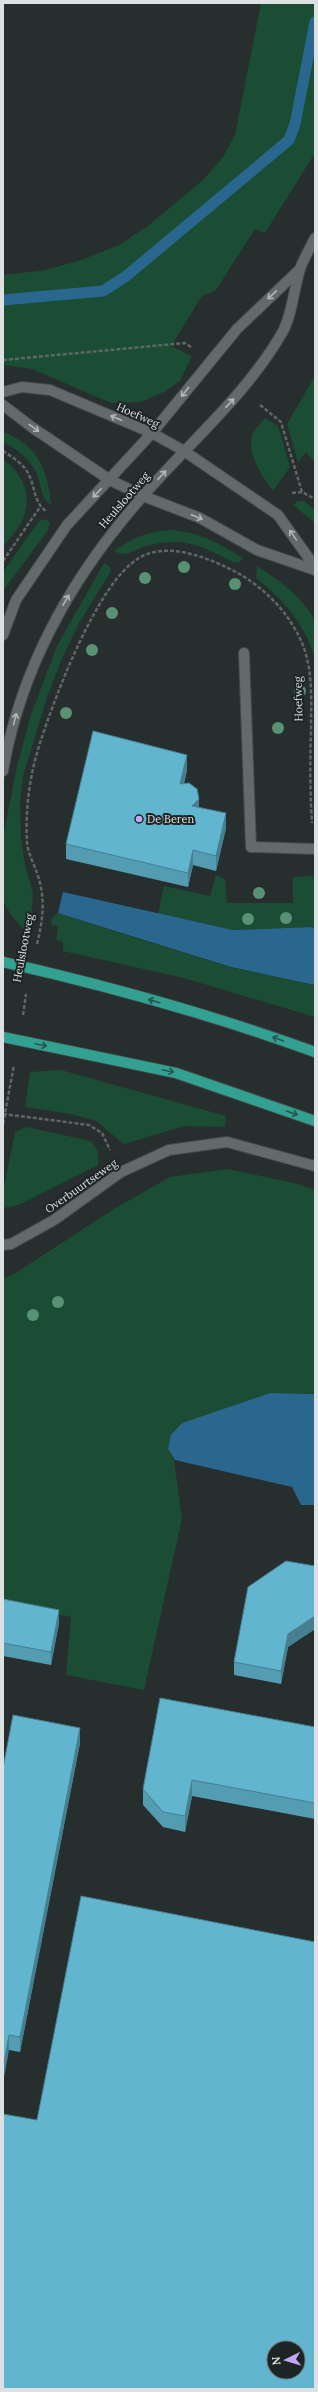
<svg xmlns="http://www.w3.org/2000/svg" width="318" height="2392" font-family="Lora,serif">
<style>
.green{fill:#1b4d34}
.water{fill:#29678e}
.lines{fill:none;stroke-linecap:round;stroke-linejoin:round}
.stream{stroke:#29678e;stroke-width:11}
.minor-casing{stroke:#454b4b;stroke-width:12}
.major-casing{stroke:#454b4b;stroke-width:12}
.path{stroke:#606666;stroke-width:2.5;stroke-dasharray:4 2;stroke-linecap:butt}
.minor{stroke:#626a6a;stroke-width:10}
.major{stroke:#32a192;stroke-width:10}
.tree{fill:#599174}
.wall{fill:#549cb1}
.shaded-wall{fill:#457f90}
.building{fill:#62b5ce;stroke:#457f90;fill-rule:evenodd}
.oneway{stroke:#b2b7b7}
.oneway2{stroke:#255650}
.poi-dot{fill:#c3a7f2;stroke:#1d2424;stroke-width:1.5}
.labels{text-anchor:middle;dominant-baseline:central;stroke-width:4;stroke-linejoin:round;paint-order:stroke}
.street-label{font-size:11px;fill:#dde1e1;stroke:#1d2424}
.poi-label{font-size:11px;fill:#dde1e1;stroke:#1d2424;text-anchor:start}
</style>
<rect width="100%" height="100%" fill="#272e2e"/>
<g class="green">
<path d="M261,3H315V153L265,233L255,229L216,290L202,296L171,346L192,356L180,381L164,392L141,402L111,403L32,369L3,365V275L46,270L81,260L119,245L148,226L204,179L223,157L235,135Z"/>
<path d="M315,376V462L306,452L298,462L287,424Z"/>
<path d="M265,418L278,426L290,467L273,491C263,478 247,455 252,436C253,430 261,423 265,418Z"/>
<path d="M3,432C38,445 48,470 51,505C39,496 42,485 36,472C29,458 16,448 3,442Z"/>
<path d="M3,460C23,473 33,496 23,519C19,529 9,539 3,547Z"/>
<path d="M298,501H304L315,510V523L293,505Z"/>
<path d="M45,519L50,522L48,530L3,591V572L39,521Z"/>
<path d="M171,530C199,532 220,544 243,558L239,562H233C215,553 195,541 174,542C165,542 155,543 146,546C134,550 127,558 114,551C134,537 147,532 171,530Z"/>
<path d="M104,563L110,567L111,571L79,623L63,656L47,697L23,776L20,803L21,837L25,865L33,893L30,930L26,932C17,922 6,911 3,898V837L17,766L31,715L57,646Z"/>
<path d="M257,566C279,580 303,597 315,621V659C305,624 284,600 256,578Z"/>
<path d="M216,875L225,879L227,903H293V877L313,876L315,883V929L312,927L233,930L158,914L164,886L210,896Z"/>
<path d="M58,913L230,967L315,985V1017L184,978L63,951V942L56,940L58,926L51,925L52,918Z"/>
<path d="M61,1070L226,1116L225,1127L184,1126L124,1144L96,1121L71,1114L25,1107L30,1072Z"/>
<path d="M26,1127L91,1141L98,1151V1165L19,1205L3,1208V1192L15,1132Z"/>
<path d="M228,1169L298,1184L315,1190V1394L270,1393L182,1423L168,1449L174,1460L182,1519L144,1690L66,1675L71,1617L3,1604V1278L14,1274L114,1209L170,1177Z"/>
</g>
<g class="water">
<path d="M63,892L233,930L312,927L315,929V985L231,967L58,913Z"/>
<path d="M270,1393L315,1394V1505H301L292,1487L175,1460L168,1449L171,1435L182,1423Z"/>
</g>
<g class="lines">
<path class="stream" d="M3,300L103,291L125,277L289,140L295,124L315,22"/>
<defs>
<g id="minor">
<path d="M3,392L22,387L50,390L152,433L184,451L278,515L315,567"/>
<path d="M3,405L33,428L110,480L143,496L200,518L257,550L315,570"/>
<path d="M3,635L16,600L67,525L152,433L237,329L300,269"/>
<path d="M244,653L251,847L315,849"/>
<path d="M3,771C21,666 73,575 143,496C190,442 246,395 282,333C292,316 294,288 300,269C304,258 310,248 315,238"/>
<path d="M3,1245L11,1244L54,1220L121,1172L169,1150L227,1142L315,1166"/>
</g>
<g id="major">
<path d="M3,962C109,986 213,1015 315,1052"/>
<path d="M3,1037L176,1073L315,1121"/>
</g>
</defs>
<use href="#minor" class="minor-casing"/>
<use href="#major" class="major-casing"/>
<g class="path">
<path d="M3,360L185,343L191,347"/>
<path d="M260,405L281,422L302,492"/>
<path d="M3,451C12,457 24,464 29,475C35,487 34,503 46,511"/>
<path d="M292,493L302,492L315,499"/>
<path d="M3,561L40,507"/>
<path d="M37,944C43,920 46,898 37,873C34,864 28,853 27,843C25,809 30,772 41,740C56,694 98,582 139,558C166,542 203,556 228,568C262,584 293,615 305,651C313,677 311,704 311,731C310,762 310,793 312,823"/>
<path d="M23,1015L26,994"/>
<path d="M3,1114L89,1125L102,1133L110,1150"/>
<path d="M3,1124L14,1065"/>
</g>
<use href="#minor" class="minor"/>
<use href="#major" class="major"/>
</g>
<g class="tree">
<circle cx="184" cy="567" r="6"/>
<circle cx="145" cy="578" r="6"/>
<circle cx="235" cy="584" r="6"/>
<circle cx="112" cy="613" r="6"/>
<circle cx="92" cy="650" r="6"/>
<circle cx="300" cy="691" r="6"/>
<circle cx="66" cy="713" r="6"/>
<circle cx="278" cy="728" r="6"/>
<circle cx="259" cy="893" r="6"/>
<circle cx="286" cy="918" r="6"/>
<circle cx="248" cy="919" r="6"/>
<circle cx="58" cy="1302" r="6"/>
<circle cx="33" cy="1315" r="6"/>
</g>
<g class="wall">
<path d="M187,770L184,784L199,807L226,828L216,871L193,865L188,887L66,859V844Z"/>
<path d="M315,1566V1629L288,1647L281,1684L234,1675V1662Z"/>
<path d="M3,1599L59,1623L51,1665L3,1656Z"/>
<path d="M315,1727V1819L192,1796L185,1832L163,1827L143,1805V1789Z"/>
<path d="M80,1743L20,2052L9,2050L3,1768Z"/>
</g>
<g class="shaded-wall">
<path d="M187,755V770L180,799V784Z"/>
<path d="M199,799V813L192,806Z"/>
<path d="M226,813V828L216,871V856Z"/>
<path d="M193,850V865L188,887V873Z"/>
<path d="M59,1610V1623L51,1665V1652Z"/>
<path d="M315,1616V1629L288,1647L281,1684V1671L288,1634Z"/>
<path d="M80,1728V1743L20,2052V2037Z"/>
<path d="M192,1780V1796L185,1832V1816Z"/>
<path d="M9,2035V2050L3,2083V2068Z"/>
</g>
<g class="building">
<path d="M93,731L187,755L180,784L189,783L197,789L199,799L192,806L226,813L216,856L193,850L188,873L66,844Z"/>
<path d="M286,1561L315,1566V1616L288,1634L281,1671L234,1662L248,1587Z"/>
<path d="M3,1599L59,1610L51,1652L3,1643Z"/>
<path d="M160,1698L315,1727V1803L192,1780L185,1816L163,1812L143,1789Z"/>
<path d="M13,1715L80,1728L20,2037L9,2035L3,2068V1768Z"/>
<path d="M81,1896L315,1942V2389H3V2114L37,2120ZM274,2348H298V2372H274Z"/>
</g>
<defs><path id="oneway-shaft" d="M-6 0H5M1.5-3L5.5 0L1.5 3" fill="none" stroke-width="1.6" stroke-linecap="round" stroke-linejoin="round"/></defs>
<g class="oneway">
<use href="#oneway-shaft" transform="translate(272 295) rotate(137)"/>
<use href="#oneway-shaft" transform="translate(185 392) rotate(129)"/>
<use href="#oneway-shaft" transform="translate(230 403) rotate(-47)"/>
<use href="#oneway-shaft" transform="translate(116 418) rotate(-157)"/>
<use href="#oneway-shaft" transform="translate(34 428) rotate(36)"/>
<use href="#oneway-shaft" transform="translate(162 475) rotate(-47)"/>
<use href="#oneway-shaft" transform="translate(97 493) rotate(134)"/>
<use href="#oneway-shaft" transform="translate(197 517) rotate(23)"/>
<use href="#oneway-shaft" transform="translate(293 535) rotate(-125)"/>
<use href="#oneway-shaft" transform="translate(66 600) rotate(-60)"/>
<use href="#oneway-shaft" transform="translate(15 719) rotate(-76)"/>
</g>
<g class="oneway2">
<use href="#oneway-shaft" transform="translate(154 1001) rotate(-164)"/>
<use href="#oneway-shaft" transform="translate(278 1039) rotate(-160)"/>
<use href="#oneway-shaft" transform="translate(41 1045) rotate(12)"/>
<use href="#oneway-shaft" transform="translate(168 1071) rotate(12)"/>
<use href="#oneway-shaft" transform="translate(292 1113) rotate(19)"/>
</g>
<circle class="poi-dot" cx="139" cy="819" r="4"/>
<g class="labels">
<g class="street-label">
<text transform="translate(138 415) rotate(24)">Hoefweg</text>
<text transform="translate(124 500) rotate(-49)">Heulslootweg</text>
<text transform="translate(298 699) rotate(-91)">Hoefweg</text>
<text transform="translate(23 948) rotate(-79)">Heulslootweg</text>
<text transform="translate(81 1186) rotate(-35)">Overbuurtseweg</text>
</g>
<g class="poi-label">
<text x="147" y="819">De Beren</text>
</g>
</g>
<rect width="318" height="2392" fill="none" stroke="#dde1e1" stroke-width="8"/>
<g transform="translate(286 2360) rotate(265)"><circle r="19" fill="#1d2424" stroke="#6a7070"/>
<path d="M0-3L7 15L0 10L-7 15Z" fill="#c3a7f2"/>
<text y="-6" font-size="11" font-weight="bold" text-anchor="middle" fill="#dde1e1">N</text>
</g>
</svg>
